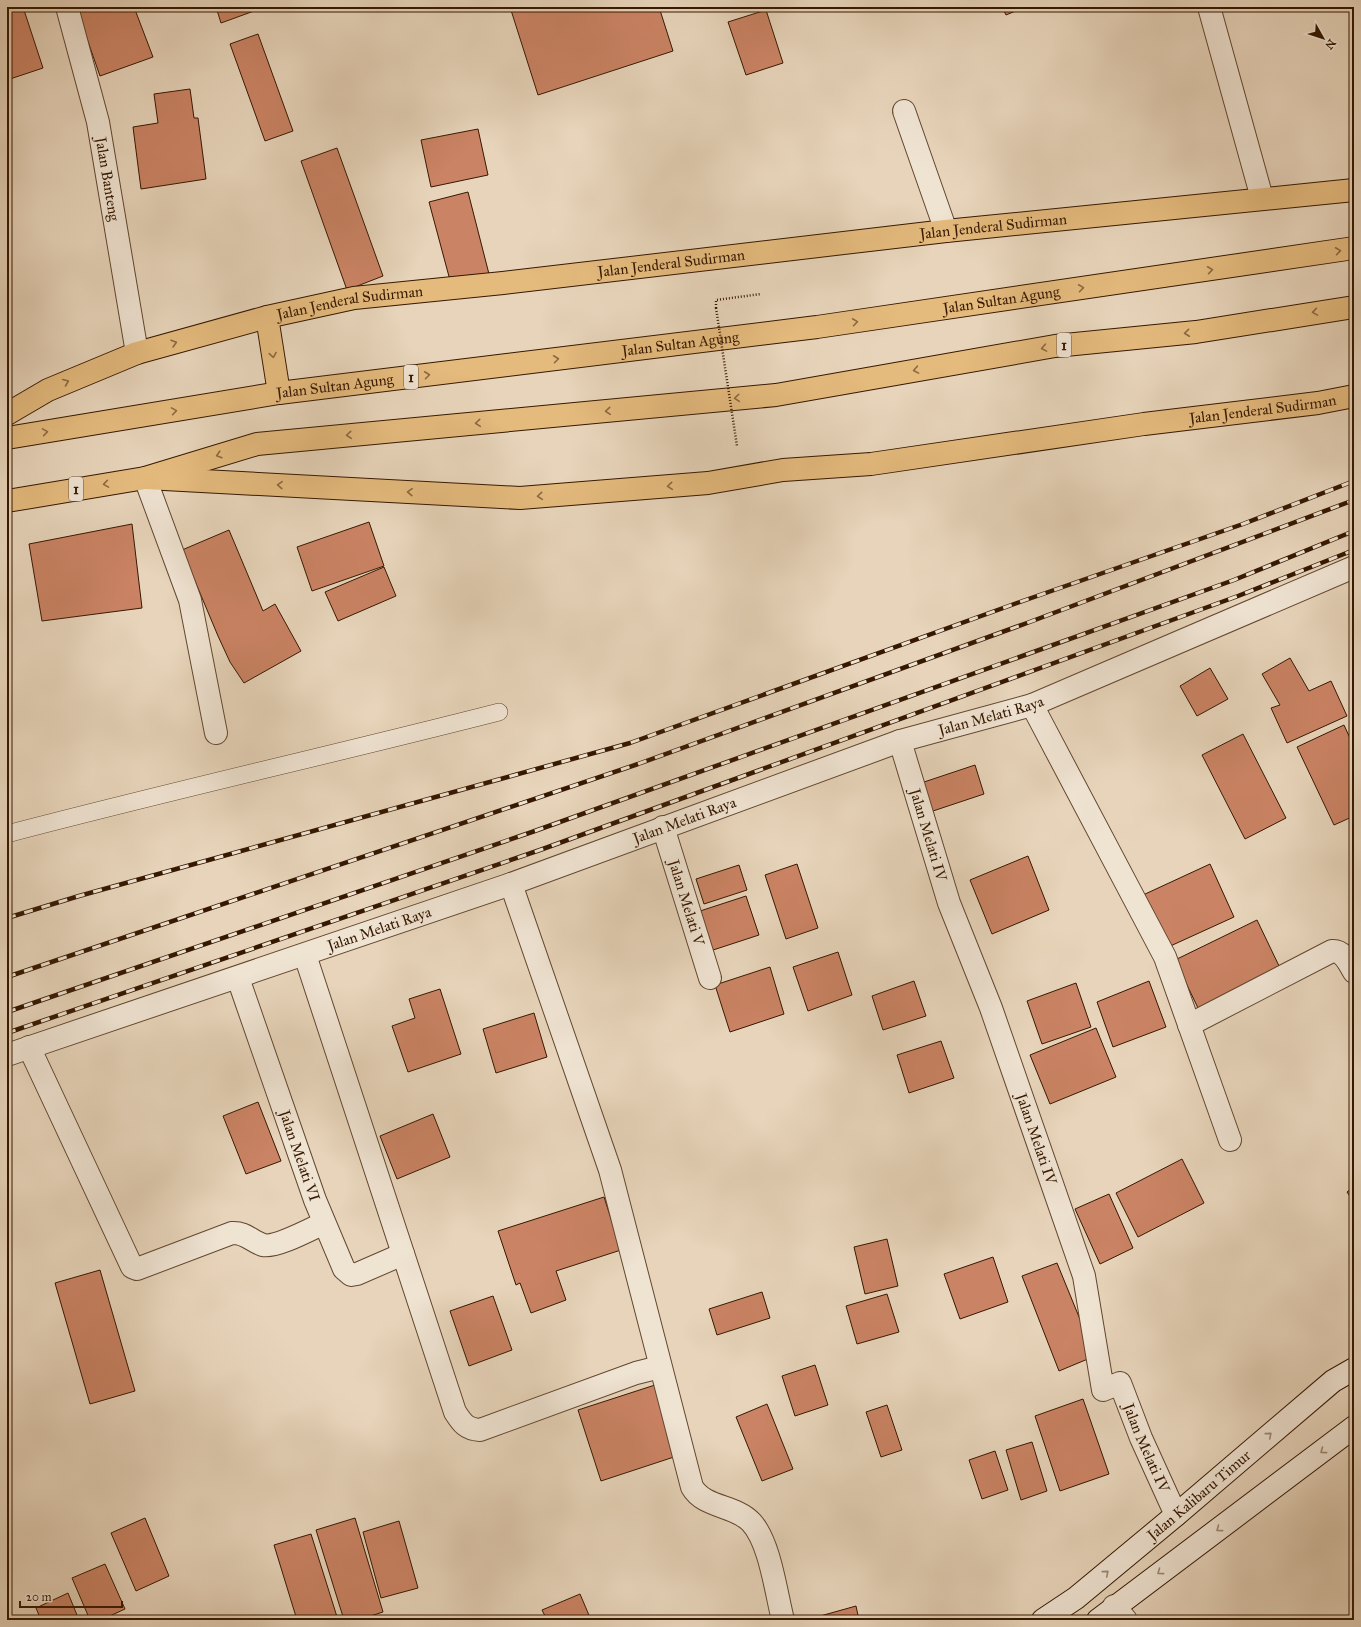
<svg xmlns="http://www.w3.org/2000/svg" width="1361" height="1627" font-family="'IM FELL Great Primer',serif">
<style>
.building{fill:#ca8364;stroke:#361801}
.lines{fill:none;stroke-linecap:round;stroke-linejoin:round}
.lane-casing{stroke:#62472f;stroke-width:18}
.street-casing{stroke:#62472f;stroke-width:24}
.secondary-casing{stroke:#361801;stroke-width:24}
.primary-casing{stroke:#361801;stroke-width:24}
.highway-casing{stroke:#361801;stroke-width:24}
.path{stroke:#361801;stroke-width:2.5;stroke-dasharray:1 2;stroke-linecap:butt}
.lane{stroke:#efe3d2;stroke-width:17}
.street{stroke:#efe3d2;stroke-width:22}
.secondary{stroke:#efe3d2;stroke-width:22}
.primary{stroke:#e4ba7d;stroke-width:22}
.highway{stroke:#e4ba7d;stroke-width:22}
.rail-casing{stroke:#361801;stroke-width:4.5}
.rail{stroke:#efe3d2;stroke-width:3;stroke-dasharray:9;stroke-linecap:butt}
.path-bridge{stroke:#361801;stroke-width:2.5;stroke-dasharray:1 2;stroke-linecap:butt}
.oneway{stroke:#8d693f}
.oneway2{stroke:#9c8874}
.labels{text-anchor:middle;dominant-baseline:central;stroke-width:4;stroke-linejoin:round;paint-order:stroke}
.shield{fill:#efe3d2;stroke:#6e5540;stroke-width:1}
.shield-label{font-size:14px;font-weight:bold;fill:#361801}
.street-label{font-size:15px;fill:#361801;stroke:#efe3d2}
</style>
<rect width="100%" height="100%" fill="#e7d4ba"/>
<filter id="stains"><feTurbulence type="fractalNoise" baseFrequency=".005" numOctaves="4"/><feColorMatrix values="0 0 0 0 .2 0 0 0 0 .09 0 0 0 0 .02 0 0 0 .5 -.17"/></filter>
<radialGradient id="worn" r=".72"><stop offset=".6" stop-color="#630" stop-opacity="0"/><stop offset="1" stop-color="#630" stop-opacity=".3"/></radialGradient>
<g class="building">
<path d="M7,7H23L43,68L7,80Z"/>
<path d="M76,7H134L153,57L100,76Z"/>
<path d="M216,7H265L221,23Z"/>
<path d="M510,7H659L673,51L538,95Z"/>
<path d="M1002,7H1025L1006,15Z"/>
<path d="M766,10L783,63L746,75L728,22Z"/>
<path d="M258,34L293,131L265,141L230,44Z"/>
<path d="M190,89L194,118H198L206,179L141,189L133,127L158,123L154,94Z"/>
<path d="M478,129L488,175L431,187L421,140Z"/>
<path d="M337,148L383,276L347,290L301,161Z"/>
<path d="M468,192L489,274L451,284L429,202Z"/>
<path d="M369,522L384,566L312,591L297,547Z"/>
<path d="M132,524L142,608L42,621L29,544Z"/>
<path d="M229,530L263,611L275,604L301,651L244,683L230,662L218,636L182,550Z"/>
<path d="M384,567L396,596L338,621L325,592Z"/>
<path d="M1290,658L1309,691L1331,681L1347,716L1287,743L1271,708L1280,705L1262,674Z"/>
<path d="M1210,668L1228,699L1197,716L1180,686Z"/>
<path d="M1344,725L1354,747V816L1334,825L1297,747Z"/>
<path d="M1243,734L1286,818L1245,839L1202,755Z"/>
<path d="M975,765L984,794L924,814L915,785Z"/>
<path d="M1028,856L1049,910L992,934L970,880Z"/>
<path d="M797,864L818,928L786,939L765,875Z"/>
<path d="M1210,864L1234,917L1166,948L1143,895Z"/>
<path d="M739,865L747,890L704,904L696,879Z"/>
<path d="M746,896L759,935L707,952L694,913Z"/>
<path d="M1257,920L1280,968L1198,1008L1175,960Z"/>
<path d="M838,952L852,995L808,1011L793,967Z"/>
<path d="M770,967L784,1014L730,1032L715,985Z"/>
<path d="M914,981L926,1016L883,1030L872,996Z"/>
<path d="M1149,981L1166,1027L1113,1047L1097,1002Z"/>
<path d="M1076,983L1091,1027L1042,1044L1027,1001Z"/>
<path d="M440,989L461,1054L408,1072L392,1026L415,1018L409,999Z"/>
<path d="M534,1013L547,1057L496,1073L483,1029Z"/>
<path d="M1096,1028L1116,1077L1050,1104L1030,1055Z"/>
<path d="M941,1041L954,1078L909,1093L897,1055Z"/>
<path d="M258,1102L281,1161L246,1174L223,1116Z"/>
<path d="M433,1114L450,1157L397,1179L380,1136Z"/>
<path d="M1182,1159L1204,1203L1138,1237L1116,1193Z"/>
<path d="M1354,1187V1202L1347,1192Z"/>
<path d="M1109,1194L1133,1248L1100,1264L1075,1209Z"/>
<path d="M604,1197L621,1250L556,1271L566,1300L531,1313L520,1283L516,1285L498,1231Z"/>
<path d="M887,1239L898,1286L865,1294L854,1247Z"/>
<path d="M993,1257L1008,1302L960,1319L944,1274Z"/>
<path d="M1057,1263L1095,1356L1059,1371L1022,1276Z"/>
<path d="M100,1270L135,1391L90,1404L55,1283Z"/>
<path d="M762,1292L770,1318L717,1335L709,1309Z"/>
<path d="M887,1294L899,1332L857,1344L846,1306Z"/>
<path d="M493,1296L512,1350L469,1366L450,1311Z"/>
<path d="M815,1365L828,1405L795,1416L782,1376Z"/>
<path d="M658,1384L680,1455L601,1481L578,1410Z"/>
<path d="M1083,1399L1109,1474L1060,1491L1035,1416Z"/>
<path d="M767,1404L793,1469L762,1481L736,1417Z"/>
<path d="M887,1405L902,1450L881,1457L866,1412Z"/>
<path d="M1032,1442L1047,1491L1021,1500L1006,1450Z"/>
<path d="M995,1451L1008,1490L982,1499L969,1460Z"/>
<path d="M145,1518L169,1576L136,1591L111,1533Z"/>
<path d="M355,1518L383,1612L358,1620H344L316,1530Z"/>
<path d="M399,1521L418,1588L381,1598L363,1532Z"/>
<path d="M311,1534L338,1620H297L274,1545Z"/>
<path d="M105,1564L125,1609L101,1620H90L72,1578Z"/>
<path d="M68,1593L79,1620H41L36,1608Z"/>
<path d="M580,1594L591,1620H547L542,1610Z"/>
<path d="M856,1606L859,1620H806Z"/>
</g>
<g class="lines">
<defs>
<path id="lane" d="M7,834C170,791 335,754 499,712"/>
<g id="street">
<path id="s1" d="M67,7L98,122L137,353"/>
<path d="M1209,7L1262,198"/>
<path d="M904,111L946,231"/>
<path d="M145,478L190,600L216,733"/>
<path d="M1032,705L1165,957L1230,1140"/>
<path id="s2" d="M900,741L949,903L991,1008L1084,1276L1103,1390L1120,1383L1141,1438L1176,1515"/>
<path id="s3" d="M663,827L710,978"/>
<path d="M511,884L610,1170L692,1487C704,1508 735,1505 751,1522C770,1542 776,1593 783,1620"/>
<path d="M305,955L455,1412C462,1423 466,1429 480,1430L636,1373L660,1367"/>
<path id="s4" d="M238,978L315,1200L344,1269L351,1275L357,1274L403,1254"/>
<path d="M1189,1025L1332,951C1344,950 1349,964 1354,972"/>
<path d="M29,1047L132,1267L137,1269L232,1233C245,1232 251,1241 263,1245C276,1248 311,1229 324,1223"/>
<path id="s5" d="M7,1055L511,884L900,741L1032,705L1354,567"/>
<path d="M1114,1606L1126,1620"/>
</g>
<g id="secondary">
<path id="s6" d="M1043,1620L1076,1598L1176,1515L1333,1381L1354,1369"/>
<path d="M1098,1620L1354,1427"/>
</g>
<g id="primary">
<path id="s7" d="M7,414L48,390L137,353L267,317L354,298L503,283L946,231L1354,190"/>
<path id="s8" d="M146,478L520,498L708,483L783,470L871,464L1144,424L1318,403L1354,396"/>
</g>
<g id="highway">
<path d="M267,317L279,393"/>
<path id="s9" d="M7,438L279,393L817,327L1354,248"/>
<path d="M7,501L145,478L257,444L776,395L1055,346L1196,332L1354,307"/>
</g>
</defs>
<use href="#lane" class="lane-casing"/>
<use href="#street" class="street-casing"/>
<use href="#secondary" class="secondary-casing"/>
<use href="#primary" class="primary-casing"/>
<use href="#highway" class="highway-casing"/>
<path class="path" d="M716,308V300L761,294"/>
<use href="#lane" class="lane"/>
<use href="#street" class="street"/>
<use href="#secondary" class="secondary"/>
<use href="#primary" class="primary"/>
<use href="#highway" class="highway"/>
<defs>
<g id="rail">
<path d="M7,918L79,896L630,743L1017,603L1243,524L1354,481"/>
<path d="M7,977L638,764L1027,623L1354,500"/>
<path d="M7,1012L532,832L1234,580L1354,531"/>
<path d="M7,1033L540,850L1238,596L1354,550"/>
</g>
</defs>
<use href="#rail" class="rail-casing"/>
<use href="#rail" class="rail"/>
<path class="path-bridge" d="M716,308L737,446"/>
</g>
<defs><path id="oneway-chevron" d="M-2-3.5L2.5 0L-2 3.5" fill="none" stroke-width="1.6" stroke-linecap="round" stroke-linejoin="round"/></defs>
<g class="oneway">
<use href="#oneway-chevron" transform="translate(1338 251) rotate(-8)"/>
<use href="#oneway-chevron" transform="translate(1210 270) rotate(-8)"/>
<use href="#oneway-chevron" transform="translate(1081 288) rotate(-8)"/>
<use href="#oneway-chevron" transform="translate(1315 312) rotate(171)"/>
<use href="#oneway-chevron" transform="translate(855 322) rotate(-8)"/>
<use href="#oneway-chevron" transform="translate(1187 333) rotate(174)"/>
<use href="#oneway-chevron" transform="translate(174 343) rotate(-16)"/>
<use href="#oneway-chevron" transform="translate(1044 348) rotate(170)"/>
<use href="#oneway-chevron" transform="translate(273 355) rotate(81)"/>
<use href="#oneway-chevron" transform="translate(556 359) rotate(-7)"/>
<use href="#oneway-chevron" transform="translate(916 370) rotate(170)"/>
<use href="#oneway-chevron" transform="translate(427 375) rotate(-7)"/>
<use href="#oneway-chevron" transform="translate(66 382) rotate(-22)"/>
<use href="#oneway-chevron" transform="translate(737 398) rotate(175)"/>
<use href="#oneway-chevron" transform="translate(174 411) rotate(-9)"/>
<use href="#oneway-chevron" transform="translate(608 411) rotate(175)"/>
<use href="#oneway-chevron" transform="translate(478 423) rotate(175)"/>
<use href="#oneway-chevron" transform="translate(45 432) rotate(-9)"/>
<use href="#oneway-chevron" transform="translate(349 435) rotate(175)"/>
<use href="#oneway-chevron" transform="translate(219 455) rotate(163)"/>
<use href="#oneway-chevron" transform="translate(106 484) rotate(171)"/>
<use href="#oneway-chevron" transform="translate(280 485) rotate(-177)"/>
<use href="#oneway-chevron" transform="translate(670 486) rotate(175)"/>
<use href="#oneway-chevron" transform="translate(410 492) rotate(-177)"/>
<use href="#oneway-chevron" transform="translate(540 496) rotate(175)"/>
</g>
<g class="oneway2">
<use href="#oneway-chevron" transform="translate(1269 1435) rotate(-41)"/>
<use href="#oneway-chevron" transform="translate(1323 1451) rotate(143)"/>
<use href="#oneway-chevron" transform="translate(1219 1529) rotate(144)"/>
<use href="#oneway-chevron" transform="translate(1160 1572) rotate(144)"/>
<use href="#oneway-chevron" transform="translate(1106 1573) rotate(-40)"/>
</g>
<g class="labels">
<g class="shield">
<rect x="1057" y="333" width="14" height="24" rx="3"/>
<rect x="404" y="365" width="14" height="24" rx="3"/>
<rect x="69" y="477" width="14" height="24" rx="3"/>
</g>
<g class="shield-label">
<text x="1064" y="345">1</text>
<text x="411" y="377">1</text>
<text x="76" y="489">1</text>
</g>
<g class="street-label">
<text stroke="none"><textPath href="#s1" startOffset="177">Jalan Banteng</textPath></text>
<text stroke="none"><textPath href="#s7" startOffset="1011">Jalan Jenderal Sudirman</textPath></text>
<text stroke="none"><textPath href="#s7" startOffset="687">Jalan Jenderal Sudirman</textPath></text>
<text stroke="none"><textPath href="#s9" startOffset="1004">Jalan Sultan Agung</textPath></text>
<text stroke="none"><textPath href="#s7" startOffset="363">Jalan Jenderal Sudirman</textPath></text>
<text stroke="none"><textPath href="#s9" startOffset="680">Jalan Sultan Agung</textPath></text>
<text stroke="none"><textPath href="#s9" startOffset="332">Jalan Sultan Agung</textPath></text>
<text stroke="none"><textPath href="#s8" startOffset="1123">Jalan Jenderal Sudirman</textPath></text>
<text stroke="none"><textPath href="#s5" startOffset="1041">Jalan Melati Raya</textPath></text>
<text stroke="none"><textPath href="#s5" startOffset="717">Jalan Melati Raya</textPath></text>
<text stroke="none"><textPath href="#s2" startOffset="98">Jalan Melati IV</textPath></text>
<text stroke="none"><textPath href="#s3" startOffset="79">Jalan Melati V</textPath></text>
<text stroke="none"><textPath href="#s5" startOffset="393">Jalan Melati Raya</textPath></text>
<text stroke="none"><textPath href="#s2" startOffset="421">Jalan Melati IV</textPath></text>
<text stroke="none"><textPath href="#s4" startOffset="188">Jalan Melati VI</textPath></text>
<text stroke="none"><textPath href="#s2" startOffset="770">Jalan Melati IV</textPath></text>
<text stroke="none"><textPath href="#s6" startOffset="200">Jalan Kalibaru Timur</textPath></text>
</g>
</g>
<rect width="1361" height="1627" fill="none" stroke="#e7d4ba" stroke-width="24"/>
<rect x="8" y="8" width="1345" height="1611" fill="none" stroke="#361801" stroke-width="2"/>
<rect x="12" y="12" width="1337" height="1603" fill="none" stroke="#361801"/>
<g transform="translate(1323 38) rotate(129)" stroke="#efe3d2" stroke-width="3" paint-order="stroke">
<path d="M0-3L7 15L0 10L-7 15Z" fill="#361801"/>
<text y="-6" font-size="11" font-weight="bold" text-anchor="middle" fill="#361801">N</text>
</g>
<path d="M20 1601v6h102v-6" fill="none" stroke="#361801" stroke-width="2"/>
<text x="26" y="1601" font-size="12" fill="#361801" stroke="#efe3d2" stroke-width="3" paint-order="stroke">20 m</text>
<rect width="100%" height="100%" filter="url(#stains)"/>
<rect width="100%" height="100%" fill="url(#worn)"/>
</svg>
